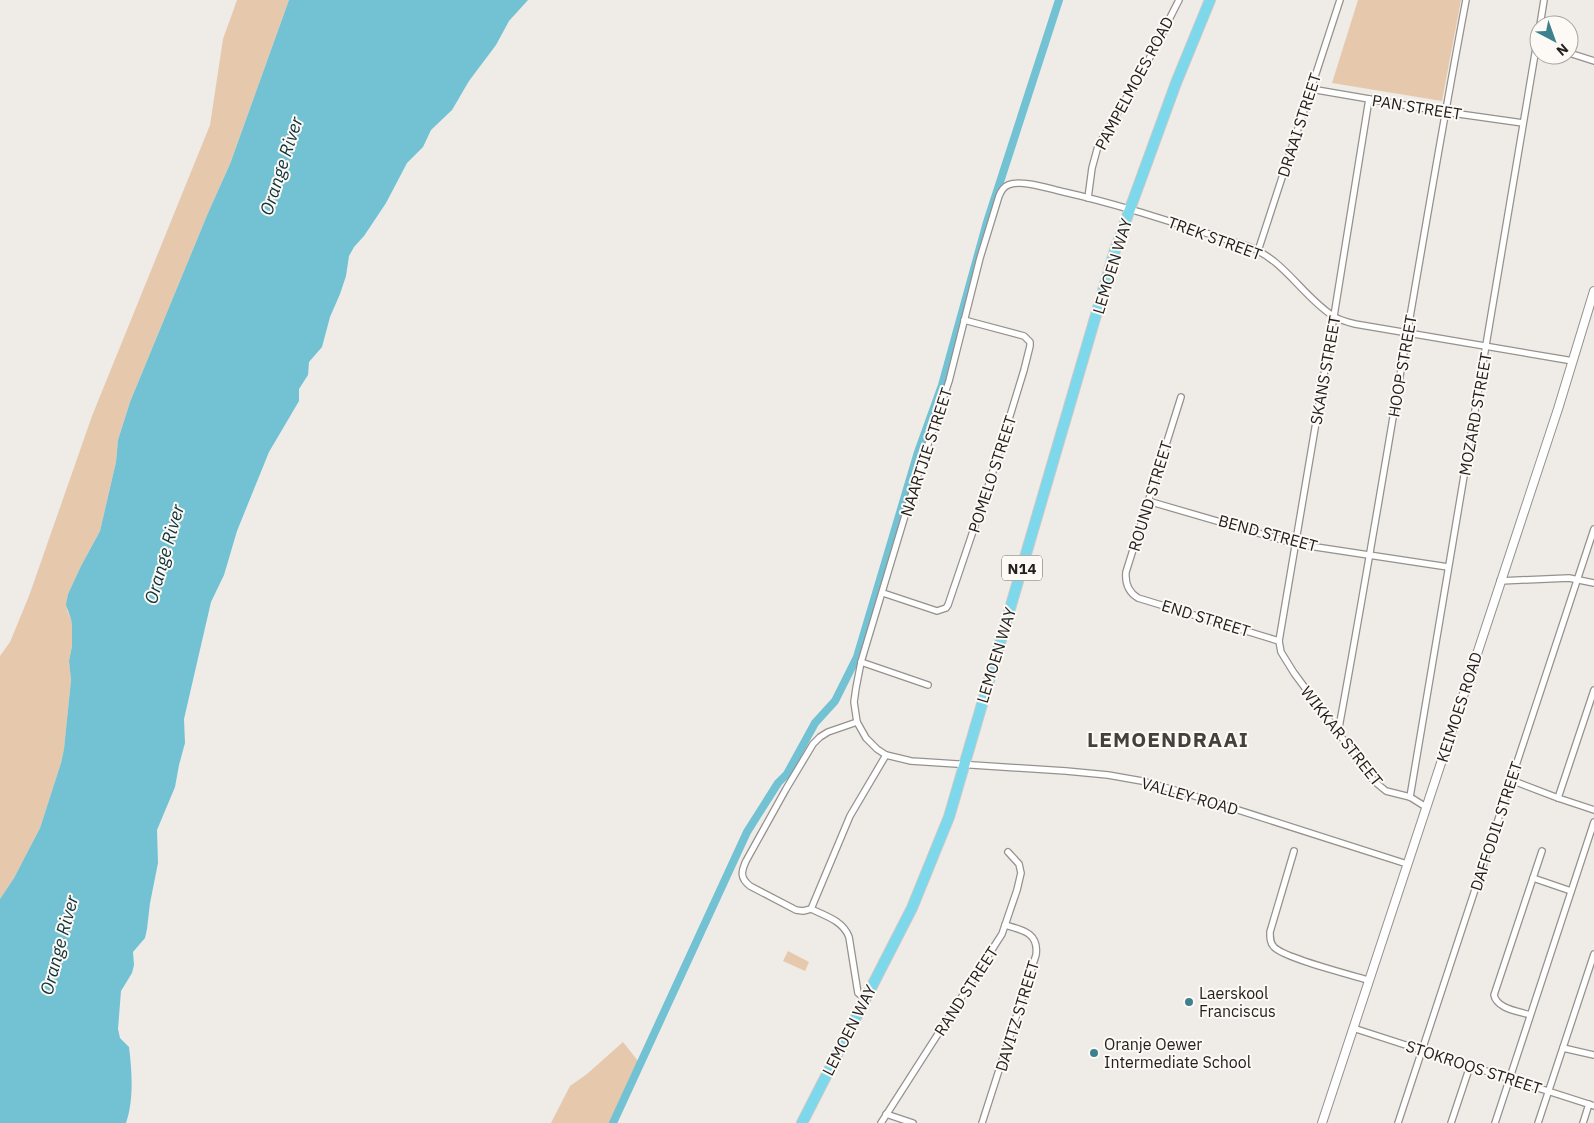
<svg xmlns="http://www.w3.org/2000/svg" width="1594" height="1123" font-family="'IBM Plex Sans',sans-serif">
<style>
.green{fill:#e6c9ad}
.water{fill:#72c2d3}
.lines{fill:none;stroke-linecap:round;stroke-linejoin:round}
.canal{stroke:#72c2d3;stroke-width:8}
.minor-casing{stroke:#95918d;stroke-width:8}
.tertiary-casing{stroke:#95918d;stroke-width:10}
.trunk-casing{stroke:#cacac9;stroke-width:12}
.minor{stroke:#fff;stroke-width:5.5}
.tertiary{stroke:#fff;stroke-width:8}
.trunk{stroke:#7cd8ea;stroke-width:10}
.poi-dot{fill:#3d818f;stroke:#fdf9f5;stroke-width:2}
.labels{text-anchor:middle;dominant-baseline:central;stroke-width:4;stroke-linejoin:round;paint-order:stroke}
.shield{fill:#fdf9f5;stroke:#646260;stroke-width:1}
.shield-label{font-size:15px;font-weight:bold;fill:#232120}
.street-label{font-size:16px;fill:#232120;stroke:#fdf9f5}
.poi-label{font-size:16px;fill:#232120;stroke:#fdf9f5;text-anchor:start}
.water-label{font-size:18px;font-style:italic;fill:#0b333b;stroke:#fdf9f5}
.district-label{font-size:21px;font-weight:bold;letter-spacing:1px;fill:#43403d;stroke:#fdf9f5}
</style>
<rect width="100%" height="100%" fill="#efebe7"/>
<g class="green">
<path d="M237,0H289L230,164L208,213L130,402L118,440L116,462L100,531L81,566L68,594L67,610L71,619L72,626V646L69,661L71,680L64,749L61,763L40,828L14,878L0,899V656L10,642L29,596L92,416L210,125L223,39Z"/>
<path d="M1358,0H1461L1442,101L1332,83Z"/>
<path d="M788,951L809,962L805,971L783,961Z"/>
<path d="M623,1042L638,1061L612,1123H551L570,1086L587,1074Z"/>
</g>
<path class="water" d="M289,0H528L509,21L496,45L469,81L452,110L431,130L423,147L407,163L386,203L364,236L354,247L349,256L346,276L340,294L330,317L322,347L309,362L308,375L299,389V401L269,452L237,531L224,575L211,602L184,719L185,743L179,765L175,787L157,830L158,863L150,903L147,929L145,938L133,952L134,965L132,973L121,991L118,1029L120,1038L129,1047C132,1071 134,1100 126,1123H0V899L14,878L40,828L61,763L64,749L71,680L69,661L72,646V626L71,619L66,605L68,594L81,566L100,531L116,462L118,440L130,402L208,213L230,164Z"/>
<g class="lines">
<path class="canal" d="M613,1123L747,832L778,783L787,774L815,723L835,701L857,657L918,452L942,385L987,222L1059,0"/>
<defs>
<g id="minor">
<path d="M1540,25L1544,0"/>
<path d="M1569,53L1594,61"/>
<path d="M1311,89L1445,112L1523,123"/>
<path d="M1369,99L1334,316L1279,641L1281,652L1294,673L1374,781L1386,791L1410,797L1426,807"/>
<path d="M1088,198L1092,168L1098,146L1148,61L1179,0"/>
<path d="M1258,251L1340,0"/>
<path d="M1181,397L1126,572C1125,583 1128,592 1138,598L1279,641"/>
<path d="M1148,501L1296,544L1448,567"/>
<path d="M1500,581L1569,578L1594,583"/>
<path d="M883,593L937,611L946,608L948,605L990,481L1024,370L1030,346V342L1024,336L964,320"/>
<path d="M861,662L928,685"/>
<path d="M1594,690L1558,798L1594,810"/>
<path d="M857,722L828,732L820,737L813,744L786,789L746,861C741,872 740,878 750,886L796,910L803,911L811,909L850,816L886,755"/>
<path d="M1338,733C1383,489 1420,244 1466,0"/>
<path d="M1511,780L1558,798"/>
<path d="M1410,797L1539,30"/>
<path d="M1294,851L1270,932C1270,938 1270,943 1274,947C1284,958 1351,975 1368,980"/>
<path d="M1407,864L1185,793L1142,781L1108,775L1066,771L911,761L886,755L877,749L866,738L857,722L854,702L856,688L861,662L910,499L949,381L980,258L999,196C1001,191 1003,187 1008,185C1021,179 1050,189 1064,192C1126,206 1186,227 1247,246C1284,259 1301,295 1333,316C1339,320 1347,322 1355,324L1573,361"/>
<path d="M1533,878L1571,891"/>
<path d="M811,909C826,916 843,921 849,937L857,987L858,993L865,999"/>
<path d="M1530,1015C1518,1011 1497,1009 1494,995L1542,851"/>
<path d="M1353,1028L1594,1106"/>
<path d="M1563,1048L1594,1055"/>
<path d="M886,1114L913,1123"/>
<path d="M881,1123L1002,934L1017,890L1021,873L1019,864L1008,852"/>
<path d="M982,1123L1036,955C1039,933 1023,930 1005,925"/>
<path d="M1398,1123L1594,529"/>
<path d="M1451,1123L1470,1066"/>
<path d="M1495,1123L1594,822"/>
<path d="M1538,1123L1594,954"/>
<path d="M1583,1123L1589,1104"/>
</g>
<path id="tertiary" d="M1322,1123L1558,409L1594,291"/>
<path id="trunk" d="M802,1123L912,908L949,817L1115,250L1176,83L1210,0"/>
</defs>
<use href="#minor" class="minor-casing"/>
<use href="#tertiary" class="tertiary-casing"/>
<use href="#trunk" class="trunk-casing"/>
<use href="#minor" class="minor"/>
<use href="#tertiary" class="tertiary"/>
<use href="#trunk" class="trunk"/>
</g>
<g class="poi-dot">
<circle cx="1189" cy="1002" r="5"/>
<circle cx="1094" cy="1053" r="5"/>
</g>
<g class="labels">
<rect class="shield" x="1002" y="555.5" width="40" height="25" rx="4"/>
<g class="shield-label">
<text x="1022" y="568">N14</text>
</g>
<g class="street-label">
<text transform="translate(1134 83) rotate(-62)">PAMPELMOES ROAD</text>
<text transform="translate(1417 107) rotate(9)">PAN STREET</text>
<text transform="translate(1299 125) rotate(-72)">DRAAI STREET</text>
<text transform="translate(1215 238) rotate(20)">TREK STREET</text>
<text transform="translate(1112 266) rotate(-73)">LEMOEN WAY</text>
<text transform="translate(1402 366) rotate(-80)">HOOP STREET</text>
<text transform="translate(1325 370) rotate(-80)">SKANS STREET</text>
<text transform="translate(1475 414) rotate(-80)">MOZARD STREET</text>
<text transform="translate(926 452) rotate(-72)">NAARTJIE STREET</text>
<text transform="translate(992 474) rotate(-72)">POMELO STREET</text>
<text transform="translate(1150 496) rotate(-73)">ROUND STREET</text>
<text transform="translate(1268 533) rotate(15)">BEND STREET</text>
<text transform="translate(1206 618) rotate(17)">END STREET</text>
<text transform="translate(996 655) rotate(-73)">LEMOEN WAY</text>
<text transform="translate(1459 707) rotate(-72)">KEIMOES ROAD</text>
<text transform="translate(1342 736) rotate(52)">WIKKAR STREET</text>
<text transform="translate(1190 796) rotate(16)">VALLEY ROAD</text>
<text transform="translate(1496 826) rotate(-72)">DAFFODIL STREET</text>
<text transform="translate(966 991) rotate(-57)">RAND STREET</text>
<text transform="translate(1017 1016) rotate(-73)">DAVITZ STREET</text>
<text transform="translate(849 1030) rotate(-63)">LEMOEN WAY</text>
<text transform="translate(1474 1067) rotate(18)">STOKROOS STREET</text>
</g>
<g class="poi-label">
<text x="1199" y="993">Laerskool<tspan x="1199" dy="18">Franciscus</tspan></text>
<text x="1104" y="1044">Oranje Oewer<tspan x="1104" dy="18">Intermediate School</tspan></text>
</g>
<g class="water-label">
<text transform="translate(281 166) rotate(-72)">Orange River</text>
<text transform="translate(164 554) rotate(-74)">Orange River</text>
<text transform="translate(59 945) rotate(-75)">Orange River</text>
</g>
<g class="district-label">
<text x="1168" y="739">LEMOENDRAAI</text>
</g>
</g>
<g transform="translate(1554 40) rotate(139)"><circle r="24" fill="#fdf9f5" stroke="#a6a3a0"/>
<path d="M0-4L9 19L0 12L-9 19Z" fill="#3d818f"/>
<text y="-8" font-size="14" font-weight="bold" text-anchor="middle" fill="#232120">N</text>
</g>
</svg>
